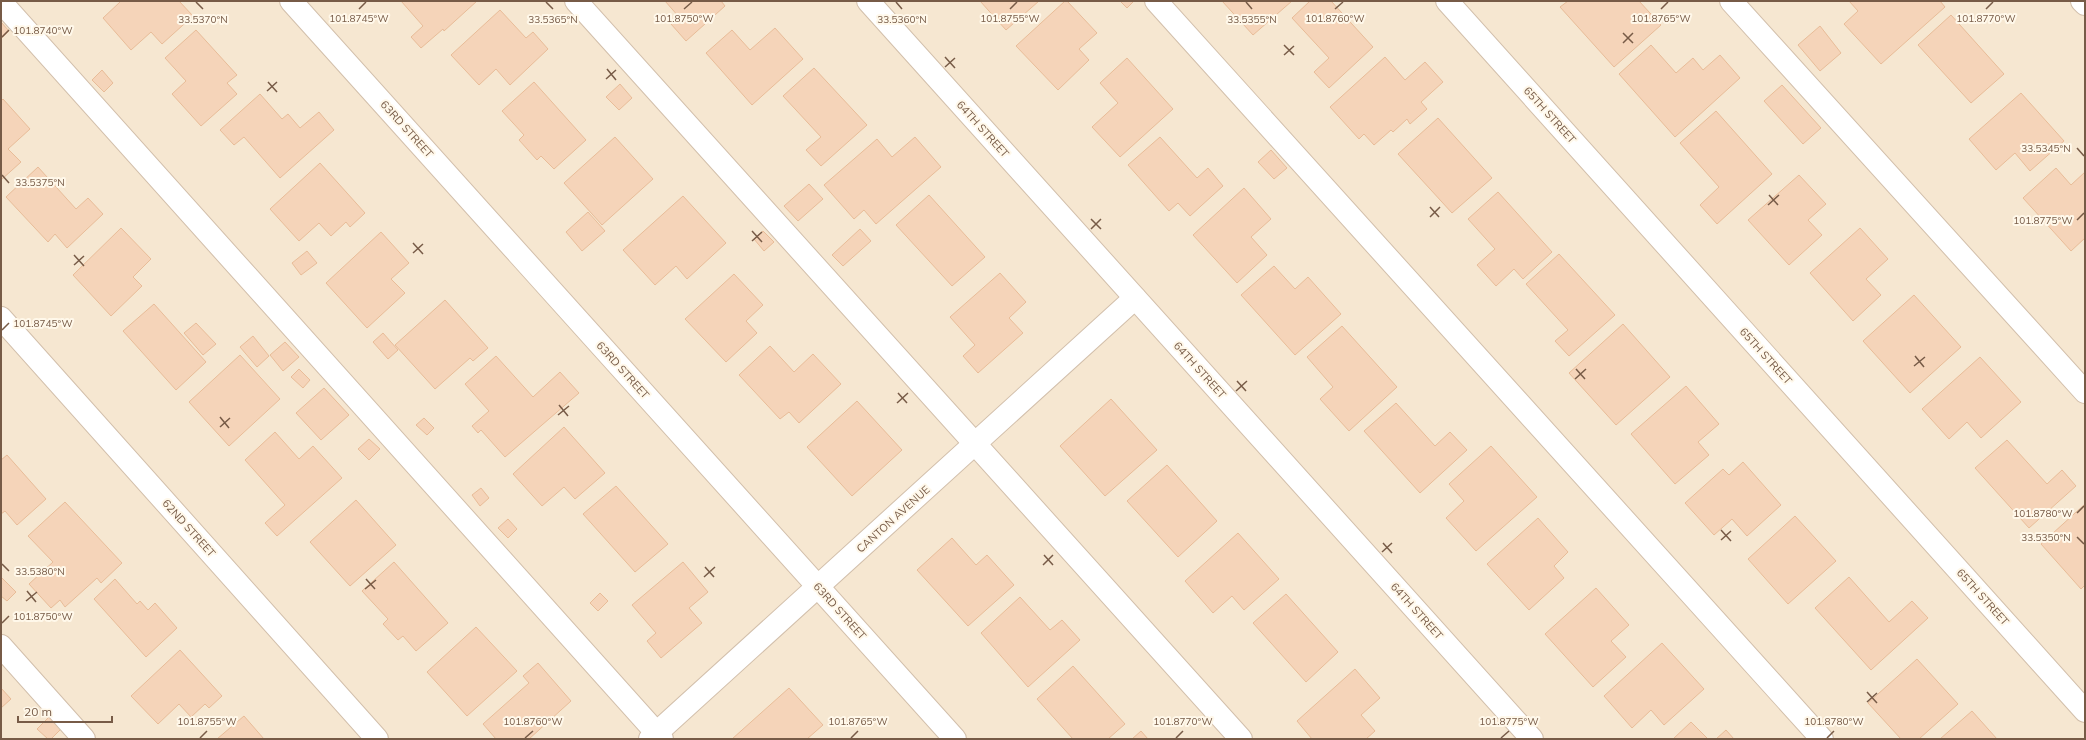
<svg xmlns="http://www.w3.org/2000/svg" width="2086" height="740" font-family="Mulish,sans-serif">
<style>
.residential{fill:#f6e7d1}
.building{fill:#f5d4b9;stroke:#e8bc98}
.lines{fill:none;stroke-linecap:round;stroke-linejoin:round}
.minor-casing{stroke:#d2bfab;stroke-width:24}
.minor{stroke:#fff;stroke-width:22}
.ticks{fill:none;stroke:#775b47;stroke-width:1.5}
.labels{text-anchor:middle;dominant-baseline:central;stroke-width:4;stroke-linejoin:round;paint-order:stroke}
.street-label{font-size:11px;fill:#775b47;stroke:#fff8ea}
.ticks-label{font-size:10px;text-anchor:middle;fill:#775b47;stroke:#fff8ea;stroke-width:4;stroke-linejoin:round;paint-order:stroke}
</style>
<rect width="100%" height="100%" fill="#fef5e3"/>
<rect class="residential" x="1" y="1" width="2084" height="738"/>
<g class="building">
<path d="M119,1H179L193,16L162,44L151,32L131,50L103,18L120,2Z"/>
<path d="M401,1H477L444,31L443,29L421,48L411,37L423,26Z"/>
<path d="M665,1H721L725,6L686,41L671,24L679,17Z"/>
<path d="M980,1H1039L1006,30Z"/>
<path d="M1065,1H1067L1097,33L1079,49L1089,60L1058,90L1016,46Z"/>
<path d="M1120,1H1134L1127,8Z"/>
<path d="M1222,1H1292L1253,35Z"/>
<path d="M1310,1H1331L1373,47L1329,88L1314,72L1329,58L1292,18Z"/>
<path d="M1568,1H1639L1661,25L1614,67L1560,7Z"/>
<path d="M1849,1H1940L1945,7L1881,64L1844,24L1858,11Z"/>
<path d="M500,10L526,38L533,32L548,49L510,85L496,69L479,85L451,55Z"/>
<path d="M1951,15L2004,74L1971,103L1918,45Z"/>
<path d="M1,22L9,31L1,39Z"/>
<path d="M1820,26L1841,53L1820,71L1798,45Z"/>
<path d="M775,28L803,59L752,105L706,53L732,30L750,50Z"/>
<path d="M196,30L237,75L227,83L237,94L201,126L172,94L186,81L165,58Z"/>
<path d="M1651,45L1676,73L1693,58L1703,70L1720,55L1740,78L1675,137L1619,74Z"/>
<path d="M1385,57L1405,80L1425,62L1443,82L1421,102L1427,109L1410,124L1407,119L1393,132L1391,130L1374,145L1364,134L1359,139L1330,107Z"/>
<path d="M1127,58L1173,109L1120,157L1092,127L1118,103L1100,83Z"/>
<path d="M814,68L867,125L821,166L806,150L821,137L783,96Z"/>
<path d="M102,70L113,83L104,92L92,80Z"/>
<path d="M534,82L586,140L554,169L541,156L537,160L519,140L524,135L502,111Z"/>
<path d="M620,84L632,98L619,110L606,97Z"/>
<path d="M1782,85L1821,128L1803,144L1764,101Z"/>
<path d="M2021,93L2064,141L2030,171L2015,153L1996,170L1969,139Z"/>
<path d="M260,94L282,119L288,114L300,128L319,112L334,130L280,178L244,137L234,145L220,130Z"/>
<path d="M3,99L30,129L8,149L21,162L1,180V101Z"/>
<path d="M1716,111L1772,174L1717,224L1700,205L1719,187L1680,143Z"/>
<path d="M1438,118L1492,178L1452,213L1398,154Z"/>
<path d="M615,137L653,179L602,225L564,183Z"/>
<path d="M915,137L941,167L876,224L864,210L854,219L824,185L877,139L892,157Z"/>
<path d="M1160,137L1197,178L1208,168L1223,186L1190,216L1178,203L1169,211L1128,165Z"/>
<path d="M1271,150L1287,168L1274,179L1258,162Z"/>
<path d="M320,163L365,213L350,227L346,222L331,236L319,223L299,241L270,209Z"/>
<path d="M38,167L76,209L88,198L103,214L67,248L55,234L48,242L6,197Z"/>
<path d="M2056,168L2071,185L2085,172V238L2071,251L2023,198Z"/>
<path d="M1799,175L1826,204L1808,220L1822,235L1789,265L1748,220Z"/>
<path d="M809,184L823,199L798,221L784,206Z"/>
<path d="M1244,188L1271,219L1251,237L1267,255L1237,283L1193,235Z"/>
<path d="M1498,192L1552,252L1523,279L1514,269L1496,286L1477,265L1495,249L1468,219Z"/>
<path d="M929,195L985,257L952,286L896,225Z"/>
<path d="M683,196L726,243L687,279L676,266L655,285L623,250Z"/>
<path d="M588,212L605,231L582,251L566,232Z"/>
<path d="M121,228L151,259L133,277L142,286L111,316L73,275Z"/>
<path d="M1860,228L1888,259L1866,279L1881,295L1853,321L1810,273Z"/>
<path d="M860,229L871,241L843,266L832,255Z"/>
<path d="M763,231L774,242L764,251L754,239Z"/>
<path d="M381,232L409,263L391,279L405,293L367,328L326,283Z"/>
<path d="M307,251L317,263L301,275L292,263Z"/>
<path d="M1559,254L1615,315L1569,356L1555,341L1568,330L1526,284Z"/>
<path d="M1274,266L1295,289L1308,277L1341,314L1295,355L1241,295Z"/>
<path d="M1000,273L1026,302L1009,318L1023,333L978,373L963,356L975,345L950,317Z"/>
<path d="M734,274L763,305L746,321L757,333L726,362L685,319Z"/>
<path d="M1914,295L1961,347L1910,393L1863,341Z"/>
<path d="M445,300L488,348L473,361L470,358L435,389L395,345Z"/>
<path d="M154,304L206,362L176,390L123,331Z"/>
<path d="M196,323L216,344L203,355L184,333Z"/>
<path d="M1623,324L1670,377L1616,425L1569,373Z"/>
<path d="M1342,326L1397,387L1349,431L1320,399L1333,387L1307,357Z"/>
<path d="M383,333L398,350L388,359L373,342Z"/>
<path d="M253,336L269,356L257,367L240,347Z"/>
<path d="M285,342L299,357L283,371L270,355Z"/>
<path d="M770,346L794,372L813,354L841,384L799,423L789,412L780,419L739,375Z"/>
<path d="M240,355L280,399L229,446L189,402Z"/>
<path d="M496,356L533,397L560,372L579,393L505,457L481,430L478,433L472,426L489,411L465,384Z"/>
<path d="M1980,357L2021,402L1981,438L1967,422L1949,439L1922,409Z"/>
<path d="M299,369L310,380L303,388L291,377Z"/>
<path d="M1686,386L1719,424L1698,442L1709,455L1675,484L1631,434Z"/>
<path d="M324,388L349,415L321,440L296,413Z"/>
<path d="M1111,399L1157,450L1105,496L1060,446Z"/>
<path d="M857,401L902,450L852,496L807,447Z"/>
<path d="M1396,403L1435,446L1450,432L1467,450L1420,493L1364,431Z"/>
<path d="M424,418L434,428L427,435L416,425Z"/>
<path d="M564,427L605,473L575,499L564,487L542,506L513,474Z"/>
<path d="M275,432L299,459L313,446L342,478L277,536L265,523L285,505L245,460Z"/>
<path d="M369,439L380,449L369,460L358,449Z"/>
<path d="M2007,440L2047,484L2062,470L2076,486L2029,528L1975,468Z"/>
<path d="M1491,446L1537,497L1476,551L1446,518L1464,501L1449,484Z"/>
<path d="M7,455L46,499L17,525L5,511L1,514V460Z"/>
<path d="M1743,462L1781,505L1747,536L1732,519L1714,535L1685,503L1723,469L1729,475Z"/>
<path d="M1167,465L1217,521L1178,557L1127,501Z"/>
<path d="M616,486L668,544L635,572L583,514Z"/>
<path d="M481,488L489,498L480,506L472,495Z"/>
<path d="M356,500L396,545L350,586L310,542Z"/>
<path d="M65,502L122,563L101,583L97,578L65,607L60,600L51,608L29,584L53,562L28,536Z"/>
<path d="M2085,504V585L2081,589L2041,544Z"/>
<path d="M1795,516L1836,561L1788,604L1748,559Z"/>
<path d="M1538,518L1568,552L1554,566L1564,578L1529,610L1487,564Z"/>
<path d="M508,519L517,529L508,538L498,528Z"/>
<path d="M1238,533L1279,579L1244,610L1232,596L1213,613L1185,581Z"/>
<path d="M952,538L976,565L987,555L1014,585L968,626L917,570Z"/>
<path d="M394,562L448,623L416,651L403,636L398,640L383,624L388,619L362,591Z"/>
<path d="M683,562L708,592L689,608L702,623L661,658L647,641L656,633L632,605Z"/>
<path d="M1,577L16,592L7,601L1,596Z"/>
<path d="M1849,577L1889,622L1912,601L1928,618L1871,670L1815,608Z"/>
<path d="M115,579L137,604L140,601L148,610L155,603L177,628L146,657L94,599Z"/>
<path d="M1596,588L1629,625L1611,641L1626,657L1593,687L1545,634Z"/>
<path d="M600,593L608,601L598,611L590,603Z"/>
<path d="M1286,594L1338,652L1306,682L1253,623Z"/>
<path d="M1020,597L1050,630L1062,620L1080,640L1028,687L981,633Z"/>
<path d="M476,627L517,671L467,716L427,672Z"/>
<path d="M1662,643L1704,689L1664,725L1651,710L1632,728L1604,696Z"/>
<path d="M180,650L222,696L209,708L205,704L191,717L179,704L158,724L131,696Z"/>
<path d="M1917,659L1958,704L1919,739H1901L1868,703Z"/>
<path d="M538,663L571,701L529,739H496L483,724L529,683L523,676Z"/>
<path d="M1073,666L1125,724L1108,739H1073L1037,699Z"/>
<path d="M1355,669L1380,698L1361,715L1375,731L1366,739H1312L1297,721Z"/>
<path d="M1,688L11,699L1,708Z"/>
<path d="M789,688L823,725L807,739H732Z"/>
<path d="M1972,711L1997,739H1940Z"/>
<path d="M244,716L264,739H217Z"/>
<path d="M49,717L61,729L51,739H48L37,729Z"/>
<path d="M1691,722L1708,739H1673Z"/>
<path d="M1726,730L1734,739H1716Z"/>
<path d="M1141,731L1148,739H1132Z"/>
</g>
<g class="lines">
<defs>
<g id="minor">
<path d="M291,1L955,739"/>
<path d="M576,1L1241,739"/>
<path d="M868,1L1532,739"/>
<path d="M1156,1L1822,739"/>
<path d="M1447,1L2085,711"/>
<path d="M1731,1L2085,392"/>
<path d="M2082,1L2085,4"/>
<path d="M1,2L662,739"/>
<path d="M1,318L377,739"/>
<path d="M1,646L84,739"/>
<path d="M650,739L1135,298"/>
</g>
</defs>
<use href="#minor" class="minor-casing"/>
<use href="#minor" class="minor"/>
</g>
<path class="ticks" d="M196,2L203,9M546,2L553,9M896,2L902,9M1246,2L1252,9M359,9L366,2M684,9L692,2M1010,9L1017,2M1335,9L1343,2M1661,9L1668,2M1986,9L1993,2M1623,33L1633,43M2,37L9,30M1623,43L1633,33M1284,45L1294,55M1284,55L1294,46M945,57L955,68M945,67L955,58M607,69L616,80M606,79L616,70M268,82L277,92M267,91L277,82M2077,148L2084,156M2,175L9,183M1769,195L1778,205M1768,205L1779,195M1430,207L1439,217M1430,217L1440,207M1091,219L1101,229M2077,220L2084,213M1091,229L1101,219M752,231L762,242M752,241L762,232M413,243L423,254M413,253L423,244M74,255L84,266M74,265L84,256M2,330L9,323M1915,356L1924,367M1914,366L1925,357M1576,369L1585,379M1575,379L1586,369M1237,381L1246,391M1236,391L1247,381M898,393L907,403M897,403L908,393M559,405L568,416M558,415L569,406M220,417L229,428M220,427L230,418M2077,513L2084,506M1721,530L1731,541M2077,537L2084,544M1721,540L1731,531M1383,543L1392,553M1382,552L1392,543M1044,555L1053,565M2,564L9,571M1043,565L1053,555M705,567L714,577M704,577L715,567M366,579L375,589M365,589L376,580M27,591L36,602M26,601L37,592M2,623L9,616M1867,692L1877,703M1867,702L1877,693M200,738L207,731M525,738L533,731M851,738L858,731M1176,738L1183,731M1501,738L1509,731M1827,738L1834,731"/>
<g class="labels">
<g class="street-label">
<text transform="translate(1550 115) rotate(48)">65TH STREET</text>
<text transform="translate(407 129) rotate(48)">63RD STREET</text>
<text transform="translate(983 129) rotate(48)">64TH STREET</text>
<text transform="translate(1766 356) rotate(48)">65TH STREET</text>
<text transform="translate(623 370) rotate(48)">63RD STREET</text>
<text transform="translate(1200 370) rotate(48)">64TH STREET</text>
<text transform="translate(893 519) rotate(-42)">CANTON AVENUE</text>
<text transform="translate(189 528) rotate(48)">62ND STREET</text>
<text transform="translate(1983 597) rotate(48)">65TH STREET</text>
<text transform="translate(840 611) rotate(48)">63RD STREET</text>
<text transform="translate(1417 611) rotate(48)">64TH STREET</text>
</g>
</g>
<g class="ticks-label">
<text x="359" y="22">101.8745°W</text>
<text x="684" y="22">101.8750°W</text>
<text x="1010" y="22">101.8755°W</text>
<text x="1335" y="22">101.8760°W</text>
<text x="1661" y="22">101.8765°W</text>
<text x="1986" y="22">101.8770°W</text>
<text x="902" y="23">33.5360°N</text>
<text x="203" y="23">33.5370°N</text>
<text x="553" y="23">33.5365°N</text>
<text x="1252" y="23">33.5355°N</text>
<text x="43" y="34">101.8740°W</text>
<text x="2046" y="152">33.5345°N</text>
<text x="40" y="186">33.5375°N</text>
<text x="2043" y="224">101.8775°W</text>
<text x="43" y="327">101.8745°W</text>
<text x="2043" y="517">101.8780°W</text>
<text x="2046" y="541">33.5350°N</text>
<text x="40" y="575">33.5380°N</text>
<text x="43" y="620">101.8750°W</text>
<text x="207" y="725">101.8755°W</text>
<text x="533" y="725">101.8760°W</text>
<text x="858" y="725">101.8765°W</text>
<text x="1183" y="725">101.8770°W</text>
<text x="1509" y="725">101.8775°W</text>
<text x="1834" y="725">101.8780°W</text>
</g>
<rect width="2086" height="740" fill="none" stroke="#775b47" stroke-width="4"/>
<path d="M18 716v6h94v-6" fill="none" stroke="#775b47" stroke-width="2"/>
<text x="24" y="716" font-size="12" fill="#775b47" stroke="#fff8ea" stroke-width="3" paint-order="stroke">20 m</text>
</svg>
